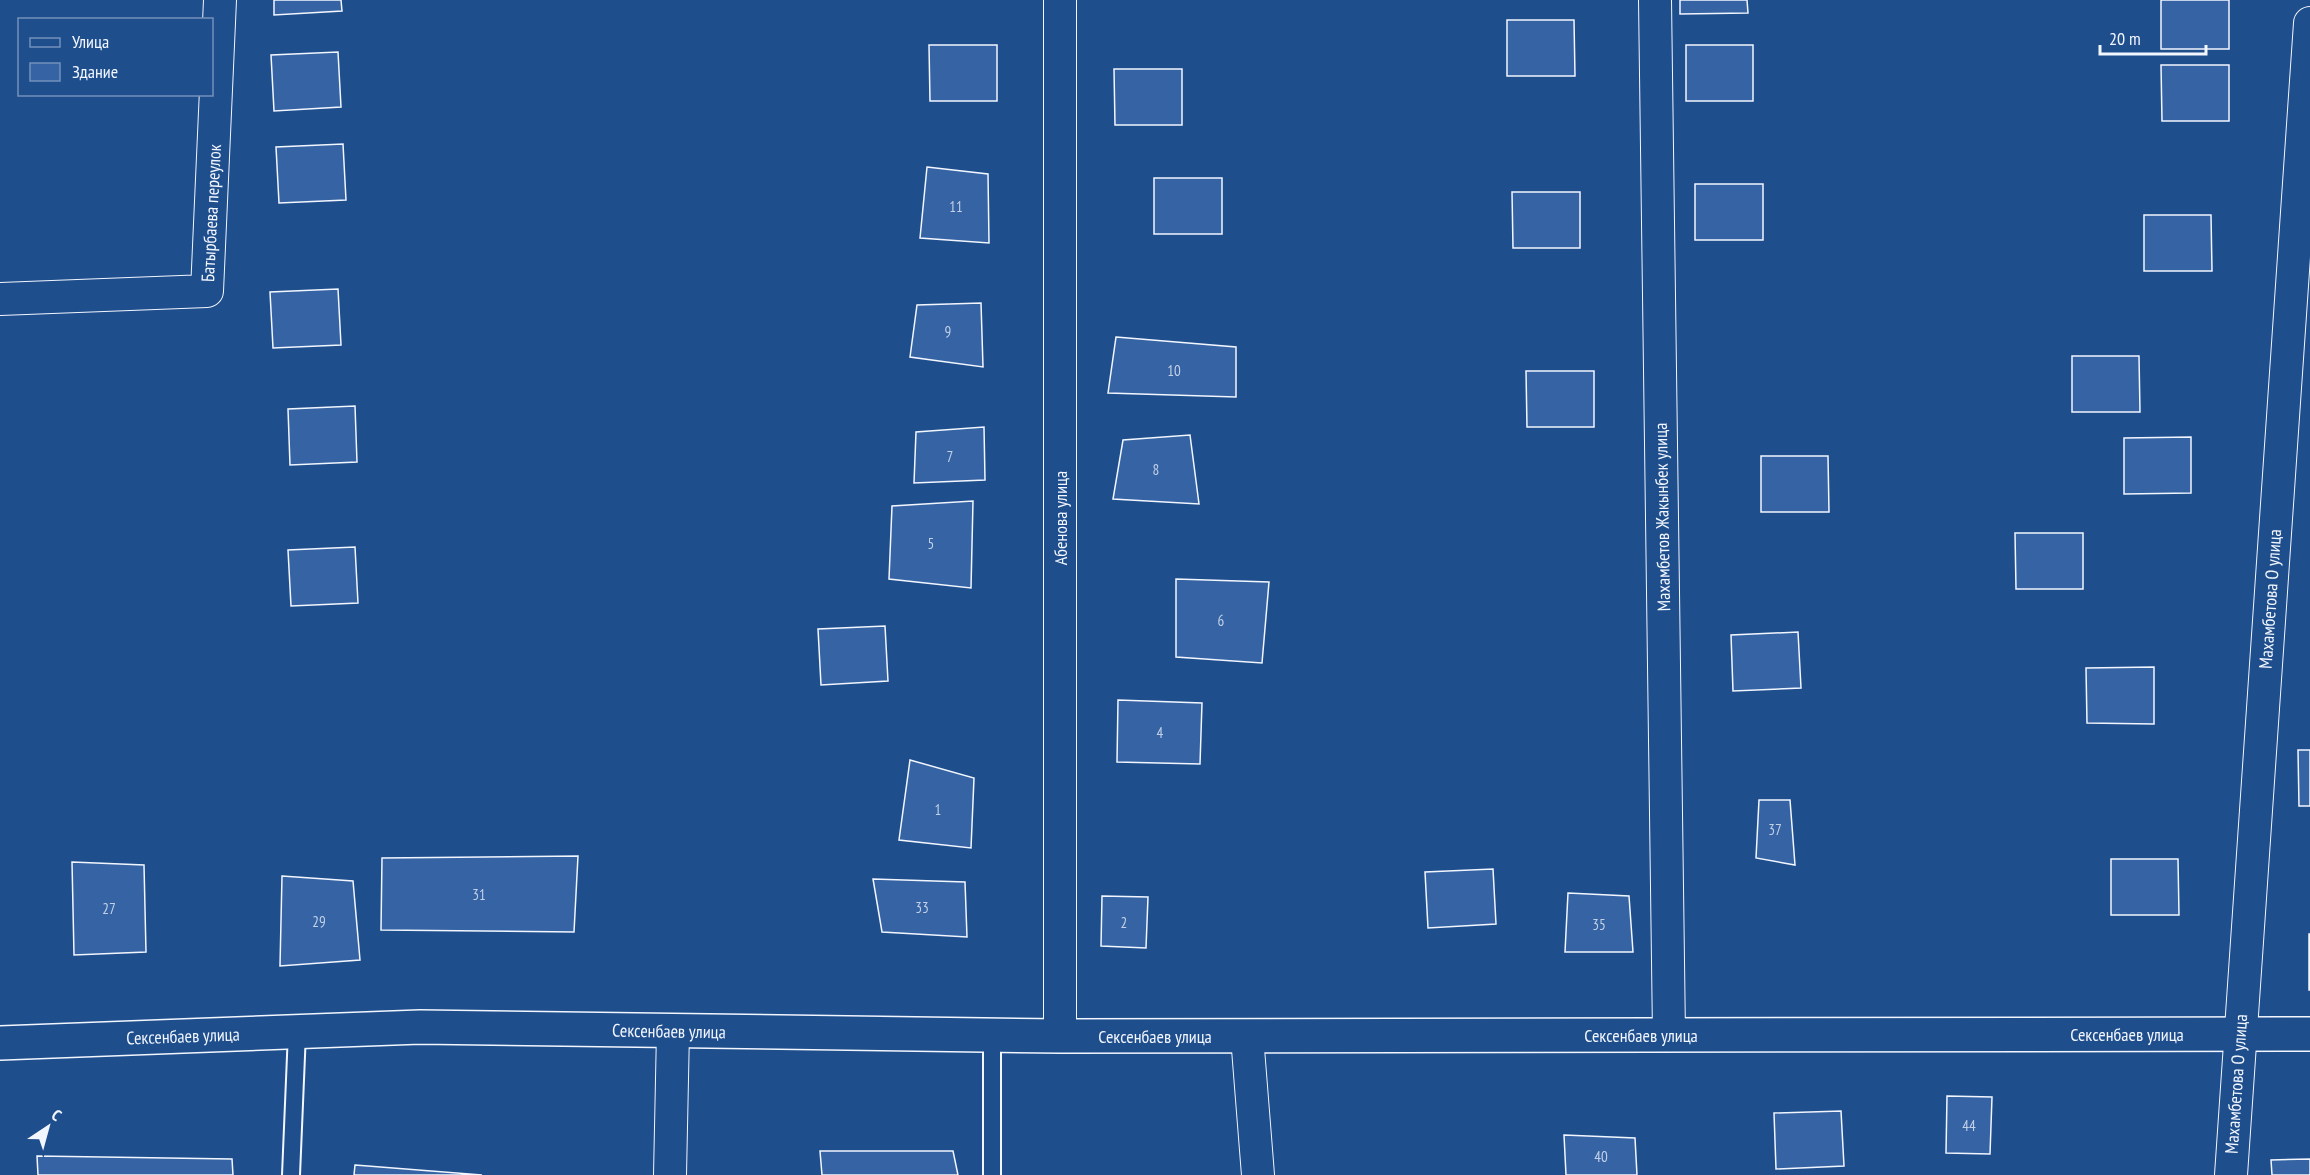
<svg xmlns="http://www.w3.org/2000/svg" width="2310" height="1175" font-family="'PT Sans Narrow',sans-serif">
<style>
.building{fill:#3563a3;stroke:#f2f6ff;stroke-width:1.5}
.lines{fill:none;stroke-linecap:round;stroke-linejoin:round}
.service-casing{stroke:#f2f6ff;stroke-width:20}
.minor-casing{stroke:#f2f6ff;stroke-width:34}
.tertiary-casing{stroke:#f2f6ff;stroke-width:36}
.service{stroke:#1f4e8c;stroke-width:16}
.minor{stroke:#1f4e8c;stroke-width:32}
.tertiary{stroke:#1f4e8c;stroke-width:33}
.labels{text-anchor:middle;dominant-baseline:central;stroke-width:4.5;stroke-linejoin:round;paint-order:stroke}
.number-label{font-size:15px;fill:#c3d1e8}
.street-label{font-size:18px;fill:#f2f6ff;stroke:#1f4e8c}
</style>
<rect width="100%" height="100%" fill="#1f4e8c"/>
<g class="building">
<path d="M274,0H341L342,11L274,15Z"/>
<path d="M1680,0H1747L1748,13L1680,14Z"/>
<rect x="2161" y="0" width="68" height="49"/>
<path d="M1507,20H1574L1575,76H1507Z"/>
<path d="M929,45H997V101H930Z"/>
<rect x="1686" y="45" width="67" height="56"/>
<path d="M338,52L341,107L274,111L271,55Z"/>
<path d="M2161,65H2229V121H2162Z"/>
<path d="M1114,69H1182V125H1115Z"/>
<path d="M343,144L346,200L279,203L276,147Z"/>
<path d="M927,167L988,174L989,243L920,238Z"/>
<rect x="1154" y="178" width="68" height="56"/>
<rect x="1695" y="184" width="68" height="56"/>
<path d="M1512,192H1580V248H1513Z"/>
<path d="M2144,215H2211L2212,271H2144Z"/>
<path d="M338,289L341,345L273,348L270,292Z"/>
<path d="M981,303L983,367L910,357L917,305Z"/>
<path d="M1116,337L1236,347V397L1108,393Z"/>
<path d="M2072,356H2139L2140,412H2072Z"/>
<path d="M1526,371H1594V427H1527Z"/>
<path d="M355,406L357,462L290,465L288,409Z"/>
<path d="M984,427L985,480L914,483L916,432Z"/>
<path d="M1190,435L1199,504L1113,499L1123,440Z"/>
<path d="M2191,437V493L2124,494V438Z"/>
<path d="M1761,456H1828L1829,512H1761Z"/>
<path d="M973,501L971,588L889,579L892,506Z"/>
<path d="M2015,533H2083V589H2016Z"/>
<path d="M355,547L358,603L291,606L288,550Z"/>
<path d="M1176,579L1269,582L1262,663L1176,657Z"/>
<path d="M885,626L888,681L821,685L818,629Z"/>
<path d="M1798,632L1801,688L1733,691L1731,635Z"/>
<path d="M2154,667V724L2087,723L2086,668Z"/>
<path d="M1118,700L1202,703L1200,764L1117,762Z"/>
<path d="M2298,750H2310V806H2299Z"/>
<path d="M910,760L974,778L971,848L899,840Z"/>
<path d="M1759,800H1790L1795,865L1756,858Z"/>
<path d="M578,856L574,932L381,930L382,858Z"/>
<path d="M2111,859H2178L2179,915H2111Z"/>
<path d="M72,862L144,865L146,952L74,955Z"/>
<path d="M1493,869L1496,924L1428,928L1425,872Z"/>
<path d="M282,876L353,881L360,960L280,966Z"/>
<path d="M873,879L965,882L967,937L882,932Z"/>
<path d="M1568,893L1629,896L1633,952H1565Z"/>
<path d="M1102,896L1148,897L1146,948L1101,946Z"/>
<rect x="2309" y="934" width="1" height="56"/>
<path d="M1947,1096L1992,1097L1990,1154L1946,1153Z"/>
<path d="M1841,1111L1844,1166L1776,1169L1774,1113Z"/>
<path d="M1564,1135L1635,1138L1637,1175H1566Z"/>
<path d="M820,1151H953L958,1175H822Z"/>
<path d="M37,1156L232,1159L233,1175H38Z"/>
<path d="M2310,1159V1175H2272L2271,1160Z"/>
<path d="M355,1165L482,1175H354Z"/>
</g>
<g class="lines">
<defs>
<g id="service">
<path d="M291,1175L297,1032"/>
<path d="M992,1175V1036"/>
</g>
<g id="minor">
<path d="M1655,0L1669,1035"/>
<path d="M0,299L207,291L220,0"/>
<path d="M1060,1036V0"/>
<path d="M1247,1036L1258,1175"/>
<path d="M670,1175L673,1031"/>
<path d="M2231,1175L2310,23"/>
</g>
<path id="tertiary" d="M0,1043L420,1027L1060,1036L2310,1034"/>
</defs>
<use href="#service" class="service-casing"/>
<use href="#minor" class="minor-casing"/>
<use href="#tertiary" class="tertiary-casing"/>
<use href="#service" class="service"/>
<use href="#minor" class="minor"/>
<use href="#tertiary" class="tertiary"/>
</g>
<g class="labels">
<g class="number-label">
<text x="956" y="206">11</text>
<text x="948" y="331">9</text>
<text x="1174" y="370">10</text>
<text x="950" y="456">7</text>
<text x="1156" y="469">8</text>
<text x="931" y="543">5</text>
<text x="1221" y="620">6</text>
<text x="1160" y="732">4</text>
<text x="938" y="809">1</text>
<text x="1775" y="829">37</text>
<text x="479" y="894">31</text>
<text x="922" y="907">33</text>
<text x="109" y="908">27</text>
<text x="319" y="921">29</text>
<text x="1124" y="922">2</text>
<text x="1599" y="924">35</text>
<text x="1969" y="1125">44</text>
<text x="1601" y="1156">40</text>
</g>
<g class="street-label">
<text transform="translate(211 213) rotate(-87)">Батырбаева переулок</text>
<text transform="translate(1662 517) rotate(-91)">Махамбетов Жакынбек улица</text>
<text transform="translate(1060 518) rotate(-90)">Абенова улица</text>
<text transform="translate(2270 599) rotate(-86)">Махамбетова О улица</text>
<text transform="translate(669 1031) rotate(1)">Сексенбаев улица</text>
<text x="2127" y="1034">Сексенбаев улица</text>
<text x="1641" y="1035">Сексенбаев улица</text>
<text transform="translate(183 1036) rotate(-2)">Сексенбаев улица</text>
<text x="1155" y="1036">Сексенбаев улица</text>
<text transform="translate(2236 1084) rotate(-86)">Махамбетова О улица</text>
</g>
</g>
<rect x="18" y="18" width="195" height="78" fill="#1f4e8c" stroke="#7391ba" stroke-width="1.5"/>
<rect x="30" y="38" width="30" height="9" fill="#1f4e8c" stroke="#7391ba" stroke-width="1.5"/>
<text x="72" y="48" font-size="18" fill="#f2f6ff">Улица</text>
<rect x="30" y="63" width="30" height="18" fill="#3563a3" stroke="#7391ba" stroke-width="1.5"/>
<text x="72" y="78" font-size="18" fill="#f2f6ff">Здание</text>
<g transform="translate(48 1127) rotate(36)" stroke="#1f4e8c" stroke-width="4.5" paint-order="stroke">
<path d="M0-4.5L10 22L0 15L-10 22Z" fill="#f2f6ff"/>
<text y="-9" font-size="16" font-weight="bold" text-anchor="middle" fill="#f2f6ff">С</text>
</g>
<path d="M2100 45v9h106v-9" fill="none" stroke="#f2f6ff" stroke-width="3"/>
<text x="2109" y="45" font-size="18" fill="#f2f6ff" stroke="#1f4e8c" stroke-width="4.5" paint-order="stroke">20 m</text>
</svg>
